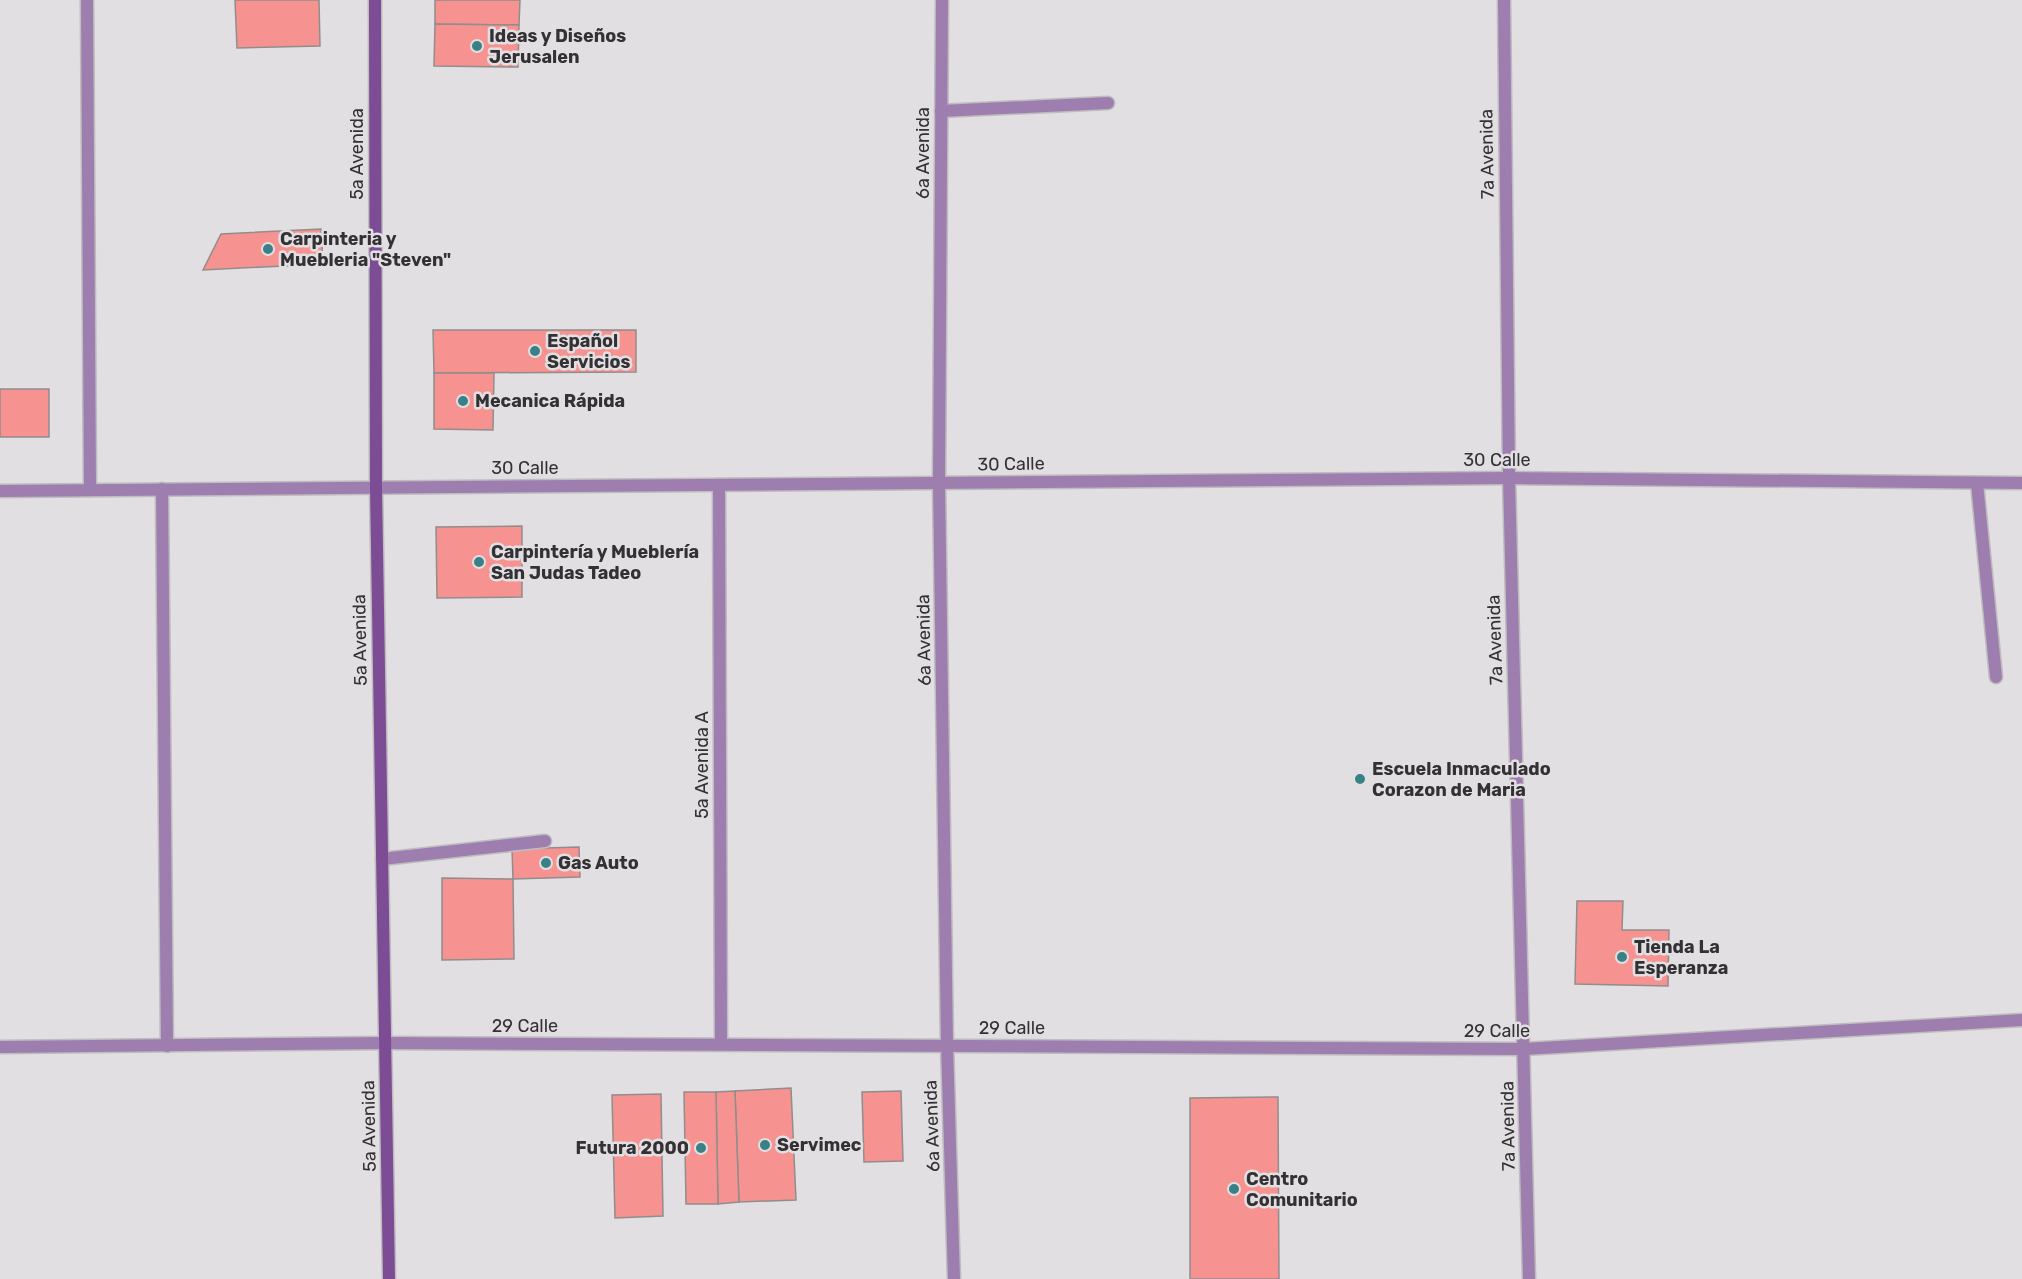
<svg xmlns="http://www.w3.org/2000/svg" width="2022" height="1279" font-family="Rubik,sans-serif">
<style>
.building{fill:#f69390;stroke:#918d8d;stroke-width:1.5}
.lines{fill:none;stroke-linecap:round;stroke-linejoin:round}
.service-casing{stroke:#bfbcbf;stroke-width:15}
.minor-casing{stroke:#bfbcbf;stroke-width:15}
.tertiary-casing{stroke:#bfbcbf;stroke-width:15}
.secondary-casing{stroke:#bfbcbf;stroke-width:15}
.service{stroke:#9e7eaf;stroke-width:12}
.minor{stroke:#9e7eaf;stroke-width:12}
.tertiary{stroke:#9e7eaf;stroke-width:12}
.secondary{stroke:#7c4c95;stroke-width:12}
.poi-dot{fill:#398187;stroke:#e2dfe2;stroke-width:2}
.labels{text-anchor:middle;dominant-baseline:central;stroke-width:5;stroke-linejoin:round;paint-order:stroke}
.poi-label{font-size:18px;font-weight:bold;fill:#333133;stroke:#e2dfe2;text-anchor:start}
.street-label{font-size:18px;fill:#333133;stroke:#e2dfe2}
</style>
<rect width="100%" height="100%" fill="#e2dfe2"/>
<g class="building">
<path d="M235,0H319L320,46L237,48Z"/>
<path d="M435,0H520L519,25L435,24Z"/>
<path d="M435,24L519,25L518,67L434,66Z"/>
<path d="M321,229L323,264L203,270L221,234Z"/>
<path d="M433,330H636V372L434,373Z"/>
<path d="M434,373H494L493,430L434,429Z"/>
<rect x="0" y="389" width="49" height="48"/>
<path d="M522,526V597L437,598L436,527Z"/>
<path d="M579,847L580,877L513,879L512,849Z"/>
<path d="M442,878L513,879L514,959L442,960Z"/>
<path d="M1577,901H1623L1622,930H1669L1668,986L1575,984Z"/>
<path d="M791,1088L796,1200L739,1202L735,1091Z"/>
<path d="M735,1091L739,1202L718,1204L716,1092Z"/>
<path d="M901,1091L903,1161L864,1162L862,1092Z"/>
<path d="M684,1092H716L718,1204H686Z"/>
<path d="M661,1094L663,1216L615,1218L612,1095Z"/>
<path d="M1278,1097L1279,1279H1190V1098Z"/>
</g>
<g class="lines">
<defs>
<g id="service">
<path d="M941,111L1108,103"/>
<path d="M1977,483L1996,677"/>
<path d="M382,859L545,841"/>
</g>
<g id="minor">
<path d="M87,0L90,490"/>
<path d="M942,0L939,483L947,1045L954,1279"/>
<path d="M1504,0L1509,478L1529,1279"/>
<path d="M719,485L721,1044"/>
<path d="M162,489L167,1046"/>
<path d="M0,1047L385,1043L1524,1049L2022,1020"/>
</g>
<path id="tertiary" d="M0,491L1509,478L2022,483"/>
<path id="secondary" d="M375,0L376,487L389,1279"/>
</defs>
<use href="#service" class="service-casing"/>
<use href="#minor" class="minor-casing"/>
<use href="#tertiary" class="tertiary-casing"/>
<use href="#secondary" class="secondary-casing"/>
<use href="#service" class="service"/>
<use href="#minor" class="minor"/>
<use href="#tertiary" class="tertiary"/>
<use href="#secondary" class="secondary"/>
</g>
<g class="poi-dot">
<circle cx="477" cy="46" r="6"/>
<circle cx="268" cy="249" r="6"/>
<circle cx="535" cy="351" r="6"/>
<circle cx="463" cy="401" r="6"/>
<circle cx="479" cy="562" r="6"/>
<circle cx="1360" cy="779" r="6"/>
<circle cx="546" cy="863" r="6"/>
<circle cx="1622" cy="957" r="6"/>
<circle cx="765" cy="1145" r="6"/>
<circle cx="701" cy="1148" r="6"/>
<circle cx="1234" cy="1189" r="6"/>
</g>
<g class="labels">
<g class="poi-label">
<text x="489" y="36">Ideas y Diseños<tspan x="489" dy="21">Jerusalen</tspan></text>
<text x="280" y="239">Carpinteria y<tspan x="280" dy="21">Muebleria "Steven"</tspan></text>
<text x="547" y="341">Español<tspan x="547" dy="21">Servicios</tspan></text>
<text x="475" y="401">Mecanica Rápida</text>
<text x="491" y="552">Carpintería y Mueblería<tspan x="491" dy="21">San Judas Tadeo</tspan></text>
<text x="1372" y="769">Escuela Inmaculado<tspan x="1372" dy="21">Corazon de Maria</tspan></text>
<text x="558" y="863">Gas Auto</text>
<text x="1634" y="947">Tienda La<tspan x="1634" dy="21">Esperanza</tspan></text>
<text x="777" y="1145">Servimec</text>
<text x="689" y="1148" text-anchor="end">Futura 2000</text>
<text x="1246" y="1179">Centro<tspan x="1246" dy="21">Comunitario</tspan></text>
</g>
<g class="street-label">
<text transform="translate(923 153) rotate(-90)">6a Avenida</text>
<text transform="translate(357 154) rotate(-90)">5a Avenida</text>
<text transform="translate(1487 154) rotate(-91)">7a Avenida</text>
<text x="1497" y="460">30 Calle</text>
<text transform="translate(1011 464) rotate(-1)">30 Calle</text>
<text x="525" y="468">30 Calle</text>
<text transform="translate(360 640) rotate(-91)">5a Avenida</text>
<text transform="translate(924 640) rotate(-91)">6a Avenida</text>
<text transform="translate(1495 640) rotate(-92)">7a Avenida</text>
<text transform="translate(702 765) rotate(-90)">5a Avenida A</text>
<text x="525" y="1026">29 Calle</text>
<text x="1012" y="1028">29 Calle</text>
<text x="1497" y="1031">29 Calle</text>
<text transform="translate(369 1126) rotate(-91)">5a Avenida</text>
<text transform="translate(932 1126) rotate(-92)">6a Avenida</text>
<text transform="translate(1508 1126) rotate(-91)">7a Avenida</text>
</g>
</g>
</svg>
